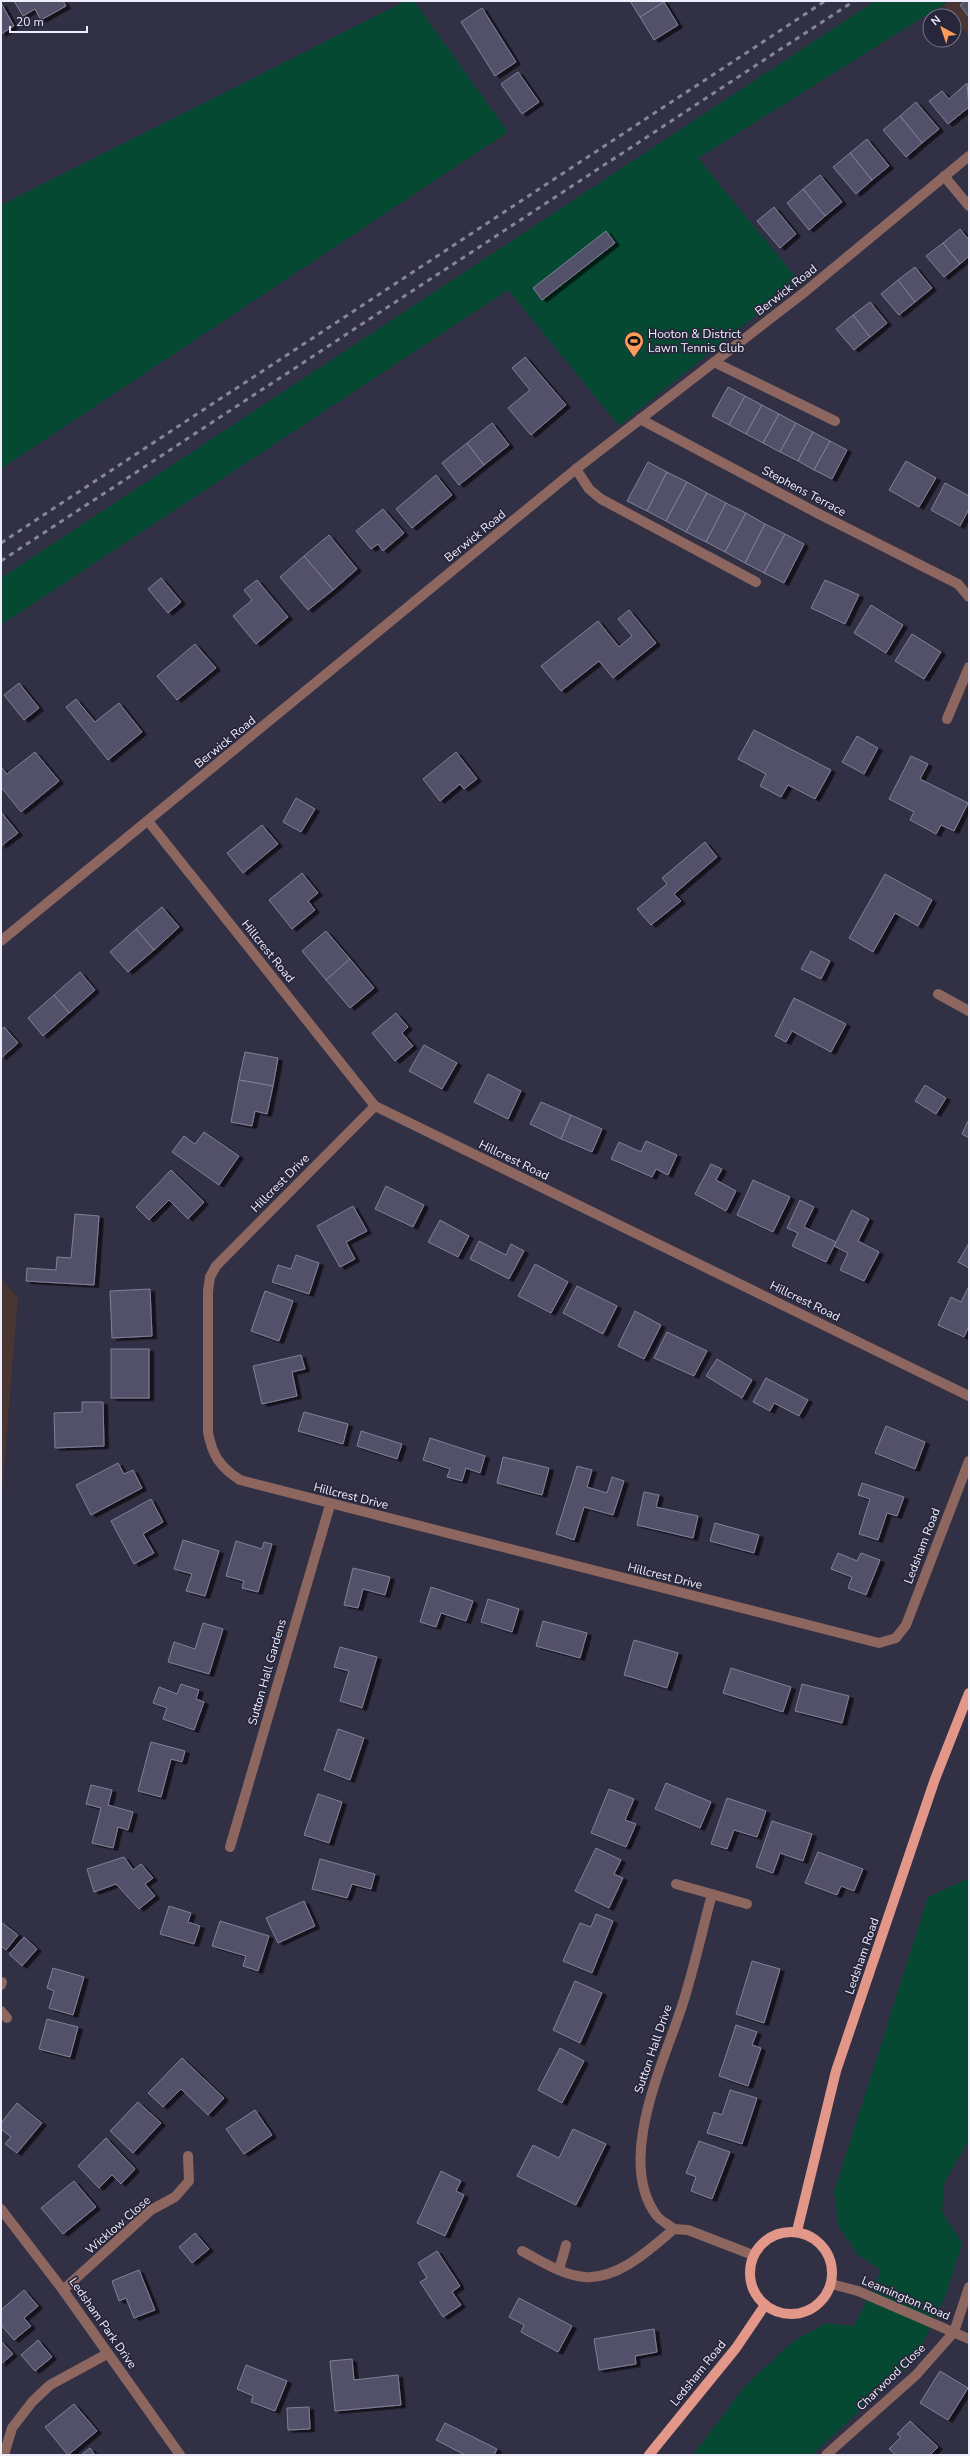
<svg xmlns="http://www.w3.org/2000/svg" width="970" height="2456" font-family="'Nunito Sans',sans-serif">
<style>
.education{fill:#493531}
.green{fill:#064933}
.building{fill:#535169;stroke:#818099;filter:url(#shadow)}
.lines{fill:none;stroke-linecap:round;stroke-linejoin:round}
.minor{stroke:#8c665f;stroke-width:10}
.major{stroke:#e39789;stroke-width:10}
.rail{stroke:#878698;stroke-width:3;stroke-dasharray:5 5;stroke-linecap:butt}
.labels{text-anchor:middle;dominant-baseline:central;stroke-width:3.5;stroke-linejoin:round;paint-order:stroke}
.street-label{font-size:12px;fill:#eeedfc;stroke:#28263b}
.poi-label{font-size:12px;fill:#eeedfc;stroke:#28263b;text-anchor:start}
</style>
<defs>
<filter id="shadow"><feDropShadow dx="4.5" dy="2.5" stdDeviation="0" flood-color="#0009"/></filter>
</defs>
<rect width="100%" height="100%" fill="#313045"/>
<g class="education">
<path d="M949,1H969V37L944,5Z"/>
<path d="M1,1278L18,1298L1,1503Z"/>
</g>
<g class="green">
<path d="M406,1H414L508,132L1,469V205Z"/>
<path d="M875,1H949L698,158L799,281L619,426L508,290L1,625V578Z"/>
<path d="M969,1878V2139L944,2184L942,2212L962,2243L947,2292L915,2360L812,2455H693L744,2387L792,2342L826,2323L854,2326L881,2270L858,2255L838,2225L834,2192L928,1897Z"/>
</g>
<g class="building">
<path d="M14,1H63L66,6L41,20L35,9L23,16Z"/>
<path d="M630,1H663L664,2L640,17Z"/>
<path d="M965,1H969V17L960,5Z"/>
<path d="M664,2L678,25L654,40L640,17Z"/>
<path d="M1,3L14,26L1,34Z"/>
<path d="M482,8L516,62L495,76L461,22Z"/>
<path d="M518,72L539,102L522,114L501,84Z"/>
<path d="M967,83L969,107L948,124L929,101L942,91L949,99Z"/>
<path d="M916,102L939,129L922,143L900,116Z"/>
<path d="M900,116L922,143L906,157L883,130Z"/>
<path d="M867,139L889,166L872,180L850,153Z"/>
<path d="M850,153L872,180L856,194L833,167Z"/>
<path d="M820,175L842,202L825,216L803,189Z"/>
<path d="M803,189L825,216L809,230L787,203Z"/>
<path d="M774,207L796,234L780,248L757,221Z"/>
<path d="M960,229L969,240V256L960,264L943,243Z"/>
<path d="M606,231L615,243L542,300L533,288Z"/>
<path d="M943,243L960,264L944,277L926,256Z"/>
<path d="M915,267L932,288L915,302L898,280Z"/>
<path d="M898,280L915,302L899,315L881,294Z"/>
<path d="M870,302L887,323L870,337L853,315Z"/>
<path d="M853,315L870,337L854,350L836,329Z"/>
<path d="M525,357L566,405L531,435L508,408L530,390L512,368Z"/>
<path d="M728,387L745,396L729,425L712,416Z"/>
<path d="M745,396L762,405L746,434L729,425Z"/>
<path d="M762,405L779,414L763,443L746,434Z"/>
<path d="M779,414L796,423L780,452L763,443Z"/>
<path d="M492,423L509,445L484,465L467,443Z"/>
<path d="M796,423L813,432L798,461L780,452Z"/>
<path d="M813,432L830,441L814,470L798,461Z"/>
<path d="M830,441L847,450L832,479L814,470Z"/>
<path d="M467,443L484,465L459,485L442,463Z"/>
<path d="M906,461L936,478L919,507L889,490Z"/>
<path d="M648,462L667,472L647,511L627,501Z"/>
<path d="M667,472L687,482L666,521L647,511Z"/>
<path d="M436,475L452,495L412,528L396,509Z"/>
<path d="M687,482L707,493L686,532L666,521Z"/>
<path d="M945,483L969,496V509L960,526L931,510Z"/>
<path d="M707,493L726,503L706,542L686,532Z"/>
<path d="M726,503L746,513L725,552L706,542Z"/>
<path d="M383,509L404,533L383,551L378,544L371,549L356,531Z"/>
<path d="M746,513L765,524L745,563L725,552Z"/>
<path d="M765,524L785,534L764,573L745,563Z"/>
<path d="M785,534L804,544L784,583L764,573Z"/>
<path d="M329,535L357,569L333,590L304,556Z"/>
<path d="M304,556L333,590L308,610L280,577Z"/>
<path d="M161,578L181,602L168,613L148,589Z"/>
<path d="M257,580L288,617L256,644L233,616L252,600L244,590Z"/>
<path d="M825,580L859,595L845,624L811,608Z"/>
<path d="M871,605L903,625L886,653L854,633Z"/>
<path d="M629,610L656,643L613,678L599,661L561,691L541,666L598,621L619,647L632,636L618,619Z"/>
<path d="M912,634L941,652L924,679L895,661Z"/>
<path d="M195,644L216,668L177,700L157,676Z"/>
<path d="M19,683L39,708L24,720L4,695Z"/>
<path d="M76,699L95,722L119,703L142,732L108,760L66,707Z"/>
<path d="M754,730L831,770L815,799L788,785L781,797L760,786L766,774L738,759Z"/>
<path d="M857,736L878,748L864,774L842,762Z"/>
<path d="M35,752L59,781L21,812L1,787V767L7,774Z"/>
<path d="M456,752L477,779L464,789L460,784L440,801L423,779Z"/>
<path d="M911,756L928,764L920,779L968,803L954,831L941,825L936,834L910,820L914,812L889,799Z"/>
<path d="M296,798L315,809L301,832L283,822Z"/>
<path d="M1,812L18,833L1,846Z"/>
<path d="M262,825L278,844L243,873L227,853Z"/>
<path d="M705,842L717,857L674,894L681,901L651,925L637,909L667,884L662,878Z"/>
<path d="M302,873L318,893L308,901L315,910L292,929L269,900Z"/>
<path d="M885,874L932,900L918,926L895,913L873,952L849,938Z"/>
<path d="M162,907L179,927L154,950L136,929Z"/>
<path d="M136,929L154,950L128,972L110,952Z"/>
<path d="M326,931L350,959L326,980L302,951Z"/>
<path d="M811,951L830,961L821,979L801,969Z"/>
<path d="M350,959L374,988L350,1008L326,980Z"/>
<path d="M80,972L95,990L69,1013L54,995Z"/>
<path d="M54,995L69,1013L43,1036L28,1018Z"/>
<path d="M794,998L846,1024L831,1052L792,1031L786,1042L775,1036Z"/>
<path d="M396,1013L408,1027L402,1033L413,1046L395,1061L372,1033Z"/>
<path d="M4,1027L18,1043L1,1058V1030Z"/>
<path d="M424,1045L457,1063L442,1089L409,1071Z"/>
<path d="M245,1052L278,1058L273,1086L239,1080Z"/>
<path d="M488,1074L521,1091L508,1119L474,1102Z"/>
<path d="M239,1080L273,1086L267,1114L255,1111L252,1126L231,1122Z"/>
<path d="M925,1085L946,1098L936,1114L915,1101Z"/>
<path d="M541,1102L571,1115L561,1139L530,1124Z"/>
<path d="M571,1115L602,1129L592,1152L561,1139Z"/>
<path d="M968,1121H969V1138L962,1134Z"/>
<path d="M204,1132L239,1156L219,1185L172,1152L184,1136L195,1144Z"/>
<path d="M646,1141L677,1155L668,1175L656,1169L652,1177L611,1159L619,1142L641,1152Z"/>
<path d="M711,1164L722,1169L716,1180L736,1191L726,1211L695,1194Z"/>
<path d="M171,1170L204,1202L188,1219L169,1200L149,1220L136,1207Z"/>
<path d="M753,1180L790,1197L773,1232L737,1215Z"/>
<path d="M386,1186L424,1205L413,1227L375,1209Z"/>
<path d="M800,1200L814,1207L804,1227L836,1242L826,1262L792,1246L798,1233L787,1228Z"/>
<path d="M353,1206L367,1231L346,1242L355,1259L340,1267L317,1226Z"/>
<path d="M852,1210L869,1219L858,1241L879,1252L864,1281L840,1270L848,1253L834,1246Z"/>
<path d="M75,1214L99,1216L94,1285L26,1281L27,1268L56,1270L57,1257L71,1258Z"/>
<path d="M440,1220L469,1236L458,1257L428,1242Z"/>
<path d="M479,1241L506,1255L511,1244L524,1251L509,1279L470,1259Z"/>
<path d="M969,1243V1268L958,1262Z"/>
<path d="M296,1255L319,1263L309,1294L272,1282L278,1265L291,1269Z"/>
<path d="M535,1264L568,1282L551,1313L518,1296Z"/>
<path d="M577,1286L617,1306L603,1334L563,1313Z"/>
<path d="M969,1286V1326L964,1337L938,1325L951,1297L961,1302Z"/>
<path d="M150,1289L152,1336L112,1338L110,1291Z"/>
<path d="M265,1291L293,1301L279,1341L251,1331Z"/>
<path d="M635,1311L661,1325L644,1359L618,1346Z"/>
<path d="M667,1332L707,1351L694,1376L654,1358Z"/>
<rect x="111" y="1349" width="38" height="49"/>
<path d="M301,1355L305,1369L292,1372L297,1396L262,1404L253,1366Z"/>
<path d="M717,1359L752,1380L742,1398L706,1376Z"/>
<path d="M766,1378L808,1400L799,1416L774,1403L770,1411L753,1402Z"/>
<path d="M82,1402H103L104,1446L55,1448L54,1413L82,1412Z"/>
<path d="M304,1412L348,1424L343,1444L298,1431Z"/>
<path d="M886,1426L925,1442L915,1469L875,1453Z"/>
<path d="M361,1431L402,1444L397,1459L357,1446Z"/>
<path d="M430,1438L485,1456L480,1473L466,1468L462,1481L447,1477L450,1469L423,1460Z"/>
<path d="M503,1457L549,1468L542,1495L497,1483Z"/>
<path d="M118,1463L124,1474L133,1470L142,1488L91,1515L76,1485Z"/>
<path d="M577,1466L592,1470L587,1487L607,1493L612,1477L624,1481L613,1515L584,1507L574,1540L556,1534Z"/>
<path d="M862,1483L904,1497L897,1516L887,1513L878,1540L859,1534L870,1499L858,1495Z"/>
<path d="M644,1492L659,1495L656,1507L698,1516L693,1538L637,1525Z"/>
<path d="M151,1499L163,1522L143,1534L154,1553L134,1564L111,1521Z"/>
<path d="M715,1523L759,1535L754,1553L710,1541Z"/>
<path d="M183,1540L219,1551L205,1596L186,1591L192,1574L174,1569Z"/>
<path d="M236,1541L262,1549L264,1542L272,1544L258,1592L242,1588L244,1581L226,1576Z"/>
<path d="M838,1553L857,1561L861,1553L880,1560L866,1595L848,1588L852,1577L831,1569Z"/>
<path d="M353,1568L390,1577L385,1595L363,1589L358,1608L344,1605Z"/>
<path d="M431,1587L473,1601L466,1621L441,1613L436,1627L420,1622Z"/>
<path d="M488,1599L519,1609L512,1632L481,1622Z"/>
<path d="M543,1621L587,1633L580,1658L536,1646Z"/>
<path d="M203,1623L223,1629L209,1674L168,1662L174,1642L195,1649Z"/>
<path d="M634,1640L678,1653L667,1688L624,1675Z"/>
<path d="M340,1647L377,1657L362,1708L340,1701L349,1671L334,1667Z"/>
<path d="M731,1668L791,1687L783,1712L723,1693Z"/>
<path d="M181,1684L199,1690L196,1699L204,1702L194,1730L163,1719L167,1708L153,1703L159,1687L177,1694Z"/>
<path d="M802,1684L849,1696L842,1723L795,1711Z"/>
<path d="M338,1729L364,1738L350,1780L324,1770Z"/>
<path d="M151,1742L185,1751L182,1762L171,1759L161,1797L138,1791Z"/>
<path d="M666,1783L711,1802L700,1828L655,1809Z"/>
<path d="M91,1785L112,1790L108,1805L133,1812L128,1830L118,1827L113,1848L92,1843L101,1808L86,1804Z"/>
<path d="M609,1789L634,1799L625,1820L636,1824L626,1847L591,1833Z"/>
<path d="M318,1794L342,1802L329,1843L304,1835Z"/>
<path d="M727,1798L766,1811L757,1837L734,1830L727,1849L711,1844Z"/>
<path d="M772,1821L812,1834L803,1861L780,1853L773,1873L756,1867Z"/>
<path d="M596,1848L621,1860L614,1874L623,1878L609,1908L575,1891Z"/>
<path d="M818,1852L863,1869L854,1891L841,1886L837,1895L805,1883Z"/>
<path d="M124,1857L133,1870L141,1864L153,1878L145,1884L155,1896L139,1909L116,1884L94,1892L87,1869Z"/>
<path d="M320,1859L375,1874L371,1889L352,1884L347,1898L312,1889Z"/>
<path d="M304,1901L315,1926L278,1943L266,1918Z"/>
<path d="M169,1906L191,1913L188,1922L200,1926L194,1944L160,1934Z"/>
<path d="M596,1914L613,1921L592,1973L563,1961L580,1923L591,1927Z"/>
<path d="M220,1921L269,1936L258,1971L243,1966L246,1956L212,1946Z"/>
<path d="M1,1922L18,1935L6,1950L1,1946Z"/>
<path d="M24,1937L37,1949L22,1966L9,1954Z"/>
<path d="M752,1961L780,1969L764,2023L736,2014Z"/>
<path d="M53,1968L84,1977L73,2015L49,2008L54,1991L47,1988Z"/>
<path d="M575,1981L602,1993L580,2043L553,2030Z"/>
<path d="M47,2019L78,2027L70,2057L39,2049Z"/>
<path d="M736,2025L757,2032L752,2045L761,2048L748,2086L719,2076Z"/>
<path d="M560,2048L584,2061L562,2103L538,2090Z"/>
<path d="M182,2058L224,2098L208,2115L181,2089L163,2107L148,2093Z"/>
<path d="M730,2090L757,2098L742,2144L707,2133L714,2112L722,2115Z"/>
<path d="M138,2102L161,2123L133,2153L110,2131Z"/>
<path d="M17,2103L42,2123L17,2153L5,2144L11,2137L1,2129V2123Z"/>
<path d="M255,2110L272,2135L244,2154L226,2129Z"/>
<path d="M573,2129L606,2144L576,2205L517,2176L533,2145L559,2158Z"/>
<path d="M106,2138L135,2169L121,2184L112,2175L99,2188L78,2166Z"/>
<path d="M699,2141L730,2152L712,2199L691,2191L696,2177L686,2173Z"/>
<path d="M441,2171L461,2181L456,2191L464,2195L445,2236L417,2223Z"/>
<path d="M74,2181L96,2207L63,2234L41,2208Z"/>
<path d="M195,2233L209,2249L192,2263L179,2247Z"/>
<path d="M437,2251L460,2286L452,2292L461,2305L443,2317L420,2282L427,2278L418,2263Z"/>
<path d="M139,2270L155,2310L134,2318L126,2298L119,2301L112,2281Z"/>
<path d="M24,2290L38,2306L24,2318L31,2326L14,2340L1,2325V2310Z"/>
<path d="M519,2298L572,2326L558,2352L521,2332L524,2325L509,2317Z"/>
<path d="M654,2329L657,2352L635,2356L636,2364L599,2370L594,2339Z"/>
<path d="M38,2340L52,2357L35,2371L21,2355Z"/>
<path d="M1,2341L13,2354L1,2364Z"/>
<path d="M352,2359L354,2380L398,2375L401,2405L335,2411L330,2361Z"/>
<path d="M246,2365L287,2381L275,2411L251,2402L253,2396L237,2389Z"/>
<path d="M940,2371L968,2388L948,2420L920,2403Z"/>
<path d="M74,2404L97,2431L68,2455L45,2427Z"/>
<path d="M309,2407L310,2429L288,2430L287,2408Z"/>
<path d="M910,2421L938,2447L930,2455H896L889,2449L901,2437L897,2434Z"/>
<path d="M445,2423L497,2449L494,2455H465L436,2440Z"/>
<path d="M90,2448L95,2455H81Z"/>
</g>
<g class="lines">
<g class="minor">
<path d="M944,176L969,206"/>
<path d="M714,362L835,421"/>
<path d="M640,419L819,514L958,584L969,597"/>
<path d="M576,469L589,489L601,499L756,582"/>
<path d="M947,719L969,667"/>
<path d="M148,821L375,1106L969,1396"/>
<path d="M1,941L576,469L806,291L969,156"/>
<path d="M938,994L969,1011"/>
<path d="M375,1106L216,1266L210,1277L208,1291V1432C212,1455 220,1467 240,1480L879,1643L896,1638L906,1625L969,1461"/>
<path d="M230,1847L330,1505"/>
<path d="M676,1884L747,1904"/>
<path d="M1,1985L2,1982"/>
<path d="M1,2011L7,2018"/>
<path d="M1,2209L63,2290L180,2455"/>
<path d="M674,2229L688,2230L753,2255"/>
<path d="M522,2251C541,2261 562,2275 584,2277C618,2280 650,2249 674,2229C669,2225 661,2221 657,2216C615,2161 664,2062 682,2006C694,1969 702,1931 712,1894"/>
<path d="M559,2270L566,2245"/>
<path d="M831,2284L858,2291L969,2339"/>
<path d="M63,2290L151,2210L175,2197L189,2181L188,2156"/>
<path d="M4,2455L12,2428L32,2402L50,2385L107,2354"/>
<path d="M826,2455L916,2375L954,2332L969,2287"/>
</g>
<g class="major">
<path d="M797,2231L836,2071L935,1779L969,1693"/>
<circle cx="791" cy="2273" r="41"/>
<path d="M649,2455L736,2348L765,2305"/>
</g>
<g class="rail">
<path d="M1,543L825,1"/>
<path d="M1,561L854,1"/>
</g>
</g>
<defs>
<symbol id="stadium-pin" viewBox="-11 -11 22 30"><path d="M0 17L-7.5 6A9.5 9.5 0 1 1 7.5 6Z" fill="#fe9b59" stroke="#28263b"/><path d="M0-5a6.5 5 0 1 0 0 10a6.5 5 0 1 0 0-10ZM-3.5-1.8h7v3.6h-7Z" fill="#111"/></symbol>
</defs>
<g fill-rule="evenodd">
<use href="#stadium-pin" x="623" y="330" width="22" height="30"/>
</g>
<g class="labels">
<g class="street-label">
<text transform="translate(786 290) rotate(-38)">Berwick Road</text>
<text transform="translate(804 491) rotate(28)">Stephens Terrace</text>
<text transform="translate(475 536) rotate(-39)">Berwick Road</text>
<text transform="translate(225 742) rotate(-39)">Berwick Road</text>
<text transform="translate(268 951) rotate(51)">Hillcrest Road</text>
<text transform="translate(514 1160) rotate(26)">Hillcrest Road</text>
<text transform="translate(280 1183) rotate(-45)">Hillcrest Drive</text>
<text transform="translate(805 1301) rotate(26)">Hillcrest Road</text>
<text transform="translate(351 1496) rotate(14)">Hillcrest Drive</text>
<text transform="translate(922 1546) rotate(-69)">Ledsham Road</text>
<text transform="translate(665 1576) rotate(14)">Hillcrest Drive</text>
<text transform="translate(267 1672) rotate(-74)">Sutton Hall Gardens</text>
<text transform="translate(862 1956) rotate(-71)">Ledsham Road</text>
<text transform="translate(653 2049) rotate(-71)">Sutton Hall Drive</text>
<text transform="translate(118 2225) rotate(-41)">Wicklow Close</text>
<text transform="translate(906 2298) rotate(23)">Leamington Road</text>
<text transform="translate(103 2323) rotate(55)">Ledsham Park Drive</text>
<text transform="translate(698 2373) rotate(-51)">Ledsham Road</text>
<text transform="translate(891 2377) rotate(-44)">Charwood Close</text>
</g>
<g class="poi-label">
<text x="648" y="334">Hooton &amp; District<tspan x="648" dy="14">Lawn Tennis Club</tspan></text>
</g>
</g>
<rect width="970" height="2456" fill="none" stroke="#eeedfc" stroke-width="4"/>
<g transform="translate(942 28) rotate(320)"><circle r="19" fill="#28263b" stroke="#777688"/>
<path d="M0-3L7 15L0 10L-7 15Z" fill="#fe9b59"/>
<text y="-6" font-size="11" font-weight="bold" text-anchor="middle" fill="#eeedfc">N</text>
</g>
<path d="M10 26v6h77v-6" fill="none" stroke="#eeedfc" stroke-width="2"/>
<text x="16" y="26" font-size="12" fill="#eeedfc" stroke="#28263b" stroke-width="3" paint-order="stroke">20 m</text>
</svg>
